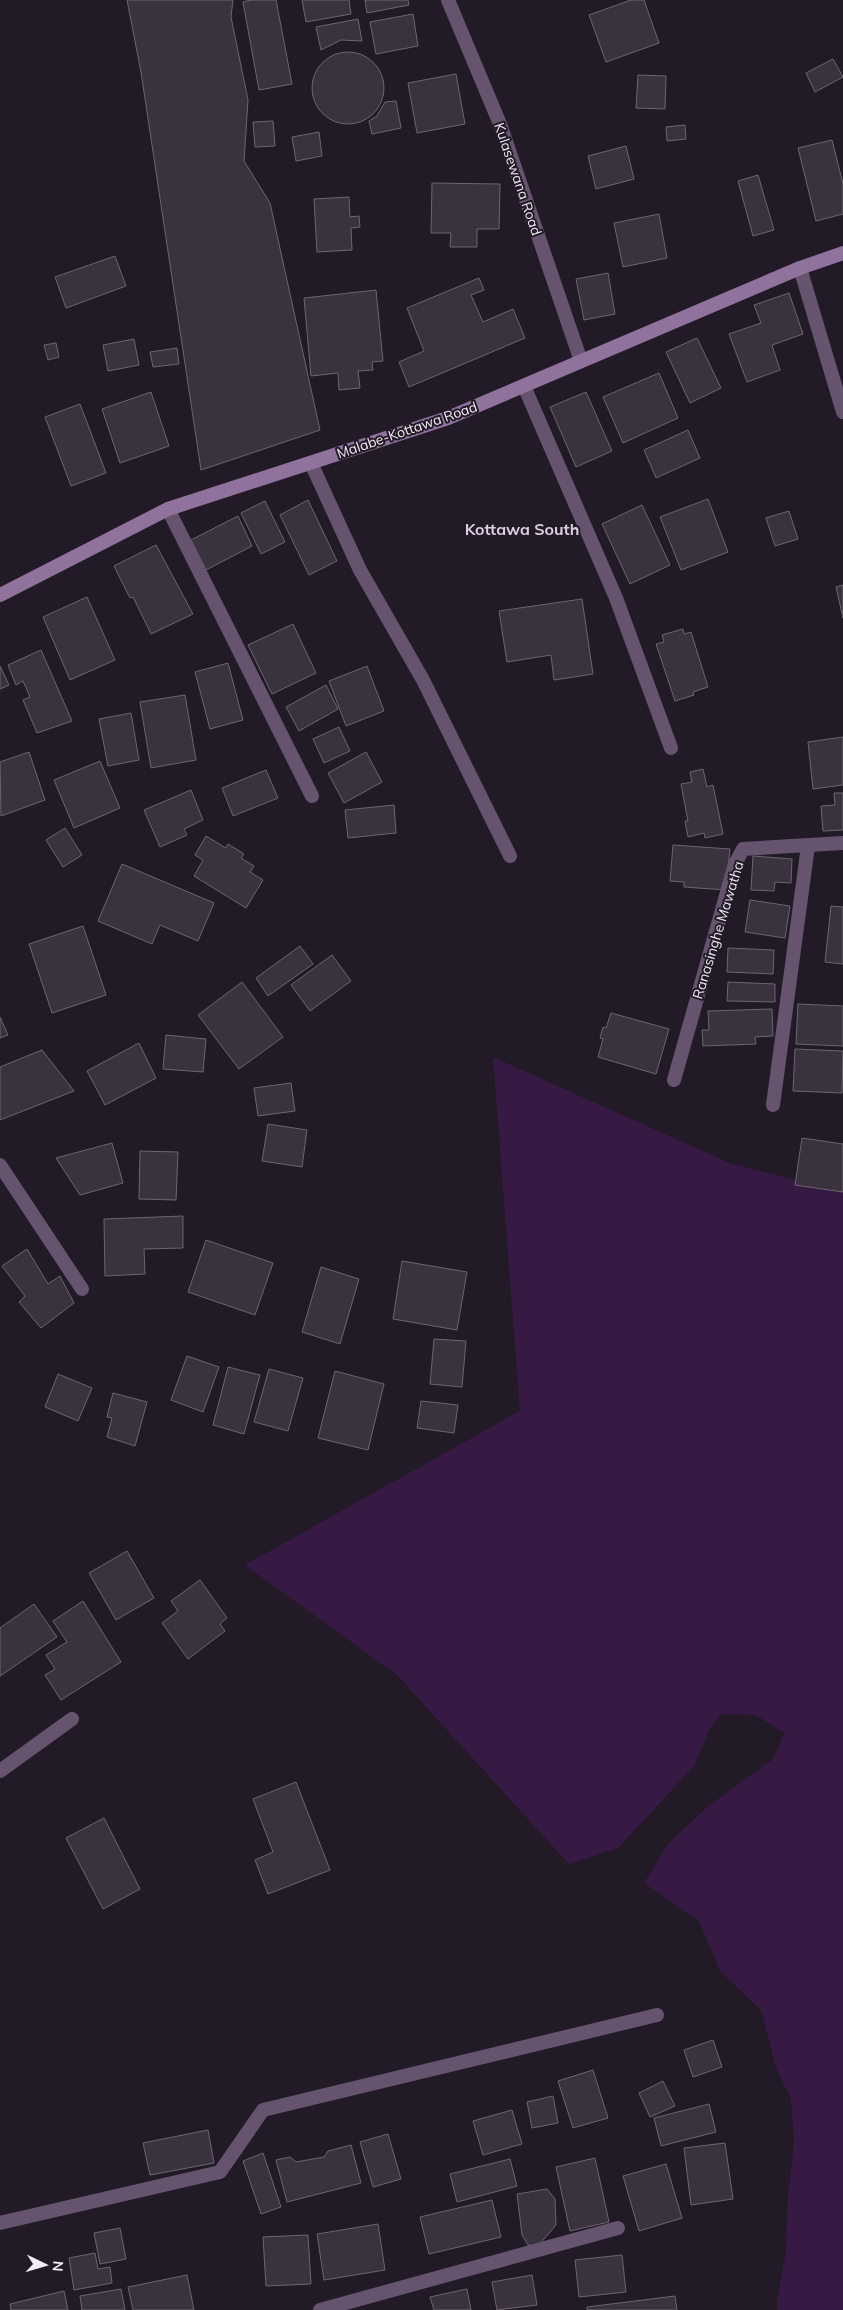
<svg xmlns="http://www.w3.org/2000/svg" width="843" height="2310" font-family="Mulish,sans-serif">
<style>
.green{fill:#371a43}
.building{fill:#3b323f;stroke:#6e6473}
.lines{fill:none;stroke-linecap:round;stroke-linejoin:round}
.minor{stroke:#66546e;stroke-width:14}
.secondary{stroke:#8f739c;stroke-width:14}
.labels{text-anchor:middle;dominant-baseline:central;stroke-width:4;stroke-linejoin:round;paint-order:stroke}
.street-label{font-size:14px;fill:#f2ecf5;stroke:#231a27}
.quarter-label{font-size:16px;font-weight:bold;fill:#dbd0e1;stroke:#231a27}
</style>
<rect width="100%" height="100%" fill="#231a27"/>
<path class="green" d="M493,1057L727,1162L843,1193V2310H777V2301L786,2251L787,2208L794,2143L791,2099L776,2068L761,2010L720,1971L699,1921L644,1883L669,1843L707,1807L773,1759L784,1733L756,1715L720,1714L709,1730L694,1766L618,1848L569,1864L397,1675L245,1565L520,1411Z"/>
<g class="building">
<path d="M127,0H233L231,17L248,100L244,161L270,203L320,430L201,470L141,72Z"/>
<path d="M251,0H276L292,84L259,90L243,2Z"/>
<path d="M302,0H349L351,14L306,22Z"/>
<path d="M365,0H408L409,5L367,13Z"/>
<path d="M631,0H644L659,43L606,62L589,15Z"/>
<path d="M413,14L418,46L376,54L370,22Z"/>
<path d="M358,19L362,41L341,40L321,50L316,27Z"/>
<circle cx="348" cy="88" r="36"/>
<path d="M833,59L843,77L815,92L806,73Z"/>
<path d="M456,74L465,124L417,133L408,83Z"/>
<path d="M638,75L666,76L665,109L636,108Z"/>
<path d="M396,101L401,128L372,134L369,121L377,116L385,102Z"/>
<path d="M273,121L275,146L255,147L253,122Z"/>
<path d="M685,125L686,139L667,141L666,127Z"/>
<path d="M319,132L322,156L296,161L292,137Z"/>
<path d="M832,140L843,184V214L816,221L798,148Z"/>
<path d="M626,146L634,179L596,189L588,156Z"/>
<path d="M758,175L774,230L753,236L738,181Z"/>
<path d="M432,183L500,184L499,229H477V247H450L451,233H431Z"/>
<path d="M349,197L350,217L359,216L360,227L351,228L352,250L317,252L314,199Z"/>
<path d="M659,214L667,258L623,267L614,223Z"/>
<path d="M115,256L126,286L66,308L55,277Z"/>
<path d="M608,273L615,314L584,320L576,279Z"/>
<path d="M479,278L484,290L471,295L483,322L513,309L525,338L409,387L399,362L424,351L407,308Z"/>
<path d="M376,290L383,361L372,362L373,370L358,371L360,388L339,390L338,373L311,376L304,298Z"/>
<path d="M789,293L803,334L772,345L780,370L747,382L729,334L761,323L754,305Z"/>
<path d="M697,338L721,388L690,403L666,352Z"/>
<path d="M134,339L139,365L108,371L103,345Z"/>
<path d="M56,343L59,357L48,360L44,345Z"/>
<path d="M177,348L179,364L153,367L150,352Z"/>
<path d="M659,373L678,418L623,443L603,397Z"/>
<path d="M151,392L169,446L120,463L102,409Z"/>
<path d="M586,392L612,451L576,467L550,407Z"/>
<path d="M80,404L106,473L71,486L45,417Z"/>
<path d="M688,430L700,458L656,478L644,450Z"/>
<path d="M708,499L728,552L681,570L660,517Z"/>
<path d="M308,500L337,561L309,575L280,515Z"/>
<path d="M265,501L285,542L261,554L241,513Z"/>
<path d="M642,505L670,565L630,584L602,524Z"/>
<path d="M789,511L798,539L775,546L766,518Z"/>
<path d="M238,516L252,546L206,570L191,540Z"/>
<path d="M156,545L193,614L151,634L133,597L130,598L114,566Z"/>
<path d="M843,585V618L836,587Z"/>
<path d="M87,597L115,660L70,680L43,617Z"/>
<path d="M582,599L593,674L554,680L551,655L507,662L499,611Z"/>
<path d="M293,624L316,673L272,694L248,645Z"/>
<path d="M683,629L684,634L691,632L708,687L693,692L694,695L675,701L656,644L664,642L662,635Z"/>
<path d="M41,650L72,721L37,733L23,700L30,697L23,681L16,685L8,665Z"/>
<path d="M228,663L243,720L210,729L195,672Z"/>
<path d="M0,666L9,685L0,689Z"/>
<path d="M367,666L384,711L346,726L329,681Z"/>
<path d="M326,685L338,709L299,731L286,707Z"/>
<path d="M185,695L196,760L151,768L140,702Z"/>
<path d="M131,713L139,760L108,766L99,719Z"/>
<path d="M339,727L350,751L324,763L313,739Z"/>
<path d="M843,737V785L813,789L808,742Z"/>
<path d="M29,752L45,800L1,816L0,762Z"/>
<path d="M366,752L382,782L344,803L328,773Z"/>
<path d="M100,761L120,808L74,828L54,780Z"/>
<path d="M703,769L707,787L713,785L723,834L705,838L704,833L688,837L685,821H688L681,784L692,782L690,772Z"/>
<path d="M266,770L278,798L233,816L222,788Z"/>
<path d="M191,790L203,820L184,829L187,835L160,847L144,810Z"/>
<path d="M834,793H843V830L823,831L821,806L835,805Z"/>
<path d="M394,805L396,833L348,838L345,810Z"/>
<path d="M65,828L82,855L63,867L46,840Z"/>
<path d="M206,836L226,848L228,844L244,854L241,858L254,866L250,872L263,880L246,908L194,876L203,860L195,855Z"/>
<path d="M673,845L730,849L726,890L684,887V882L670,881Z"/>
<path d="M753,856L792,859L791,883L775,882L774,891L751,890Z"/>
<path d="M122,864L214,903L198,941L160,925L152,944L98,921Z"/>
<path d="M750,900L790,906L785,938L745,932Z"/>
<path d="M831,906L843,907V964L825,962Z"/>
<path d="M83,926L106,995L52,1013L29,944Z"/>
<path d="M300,946L313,964L268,996L256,978Z"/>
<path d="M728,948L774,950L773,974L727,972Z"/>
<path d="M332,955L351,981L310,1011L291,985Z"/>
<path d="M242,982L283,1037L239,1069L198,1015Z"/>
<path d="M728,982L775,984V1002L727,1001Z"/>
<path d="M798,1004L843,1006V1046L796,1044Z"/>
<path d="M772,1009L773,1036L755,1037L756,1044L703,1046L702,1030H709L708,1011Z"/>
<path d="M611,1013L669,1029L656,1074L598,1057L603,1039L600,1038L603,1027L606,1028Z"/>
<path d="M0,1017L8,1035L0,1038Z"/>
<path d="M166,1035L206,1039L203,1072L163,1069Z"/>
<path d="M139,1043L156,1078L105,1105L87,1071Z"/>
<path d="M795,1049L843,1051L842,1093L793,1091Z"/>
<path d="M42,1050L74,1091L0,1120V1067Z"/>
<path d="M291,1083L295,1111L258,1116L254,1088Z"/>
<path d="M268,1124L307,1130L302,1167L262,1161Z"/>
<path d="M802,1138L843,1144V1192L795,1185Z"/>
<path d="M112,1143L123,1183L80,1195L56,1158Z"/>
<path d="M140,1151L178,1152L176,1200L139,1199Z"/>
<path d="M183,1216V1248L144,1249L145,1274L105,1276L104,1219Z"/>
<path d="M206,1240L273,1263L255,1315L188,1292Z"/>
<path d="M27,1249L48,1284L60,1276L74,1303L41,1328L19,1302L25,1296L2,1266Z"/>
<path d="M402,1261L467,1272L457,1330L393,1319Z"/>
<path d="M321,1267L359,1279L340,1344L302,1332Z"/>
<path d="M434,1339L466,1341L462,1387L430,1384Z"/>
<path d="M187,1356L219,1367L203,1412L171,1400Z"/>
<path d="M228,1367L260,1375L244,1434L213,1425Z"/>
<path d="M269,1369L303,1378L288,1431L254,1422Z"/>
<path d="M335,1371L384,1384L368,1450L318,1438Z"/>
<path d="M58,1374L92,1388L78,1421L45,1407Z"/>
<path d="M113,1393L147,1402L135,1446L107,1437L112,1418L107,1417Z"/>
<path d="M421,1401L458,1405L454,1433L417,1428Z"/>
<path d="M127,1551L154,1598L116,1620L89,1573Z"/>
<path d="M200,1580L227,1618L220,1624L225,1631L188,1659L162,1623L178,1611L171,1601Z"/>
<path d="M83,1601L121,1662L61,1700L45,1675L55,1669L46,1655L67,1642L53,1621Z"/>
<path d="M34,1604L57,1637L0,1676V1628Z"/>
<path d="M296,1782L330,1870L268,1894L255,1860L273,1852L253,1799Z"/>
<path d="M104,1818L140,1889L103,1909L66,1838Z"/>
<path d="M713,2040L722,2067L693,2077L684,2050Z"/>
<path d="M593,2070L608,2118L573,2128L558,2081Z"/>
<path d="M663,2081L675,2106L650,2117L639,2093Z"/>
<path d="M553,2096L558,2123L532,2128L527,2102Z"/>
<path d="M709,2104L716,2132L661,2146L654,2118Z"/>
<path d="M512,2110L522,2144L483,2155L473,2121Z"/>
<path d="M208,2130L214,2163L150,2175L143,2143Z"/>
<path d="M388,2134L401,2179L373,2187L360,2142Z"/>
<path d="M725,2143L733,2199L691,2205L684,2148Z"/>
<path d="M351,2145L361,2183L287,2202L276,2160L290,2157L296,2162L324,2157L328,2151Z"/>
<path d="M263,2153L281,2207L261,2214L243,2161Z"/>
<path d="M595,2158L609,2222L570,2231L556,2167Z"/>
<path d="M510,2159L517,2186L457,2202L450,2174Z"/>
<path d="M666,2164L682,2218L639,2231L623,2176Z"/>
<path d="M547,2189L555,2199L556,2225L538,2246L528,2245L522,2235L517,2194Z"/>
<path d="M492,2200L501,2237L429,2254L420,2217Z"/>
<path d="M378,2224L385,2270L324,2280L317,2234Z"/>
<path d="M120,2228L126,2259L100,2264L94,2233Z"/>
<path d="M308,2235L311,2284L266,2286L263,2237Z"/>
<path d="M95,2253L98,2269L110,2267L112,2283L74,2290L69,2258Z"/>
<path d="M622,2255L626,2292L579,2297L575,2260Z"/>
<path d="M187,2275L194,2310H133L128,2287Z"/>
<path d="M532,2275L537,2305L497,2310L492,2282Z"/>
<path d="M121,2289L125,2310H82L80,2296Z"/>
<path d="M467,2289L471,2310H434L430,2297Z"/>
<path d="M64,2291L68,2310H11L10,2304Z"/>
<path d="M675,2296L677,2310H587V2307Z"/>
</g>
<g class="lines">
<g class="minor">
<path d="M448,0L500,124L581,361"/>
<path d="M800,268L843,412"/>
<path d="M524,386L616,598L671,748"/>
<path d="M311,463L360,570L423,680L510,856"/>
<path d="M168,509L312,796"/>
<path d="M674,1080L735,864L743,849L843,843"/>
<path d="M773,1105L808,846"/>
<path d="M0,1165L82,1289"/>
<path d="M0,1771L72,1719"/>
<path d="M0,2223L220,2172L263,2110L657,2015"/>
<path d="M320,2310L618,2228"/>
</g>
<path class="secondary" d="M0,595L168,509L448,418L800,268L843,253"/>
</g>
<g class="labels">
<g class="street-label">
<text transform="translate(518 179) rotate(71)">Kulasewana Road</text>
<text transform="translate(407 430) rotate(-19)">Malabe-Kottawa Road</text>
<text transform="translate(718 930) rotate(-73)">Ranasinghe Mawatha</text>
</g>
<g class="quarter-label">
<text x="522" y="529">Kottawa South</text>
</g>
</g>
<g transform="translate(45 2265) rotate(95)" stroke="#231a27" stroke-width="4" paint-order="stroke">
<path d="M0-4L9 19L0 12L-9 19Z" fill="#f2ecf5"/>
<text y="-8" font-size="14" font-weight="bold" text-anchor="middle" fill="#f2ecf5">N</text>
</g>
</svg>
